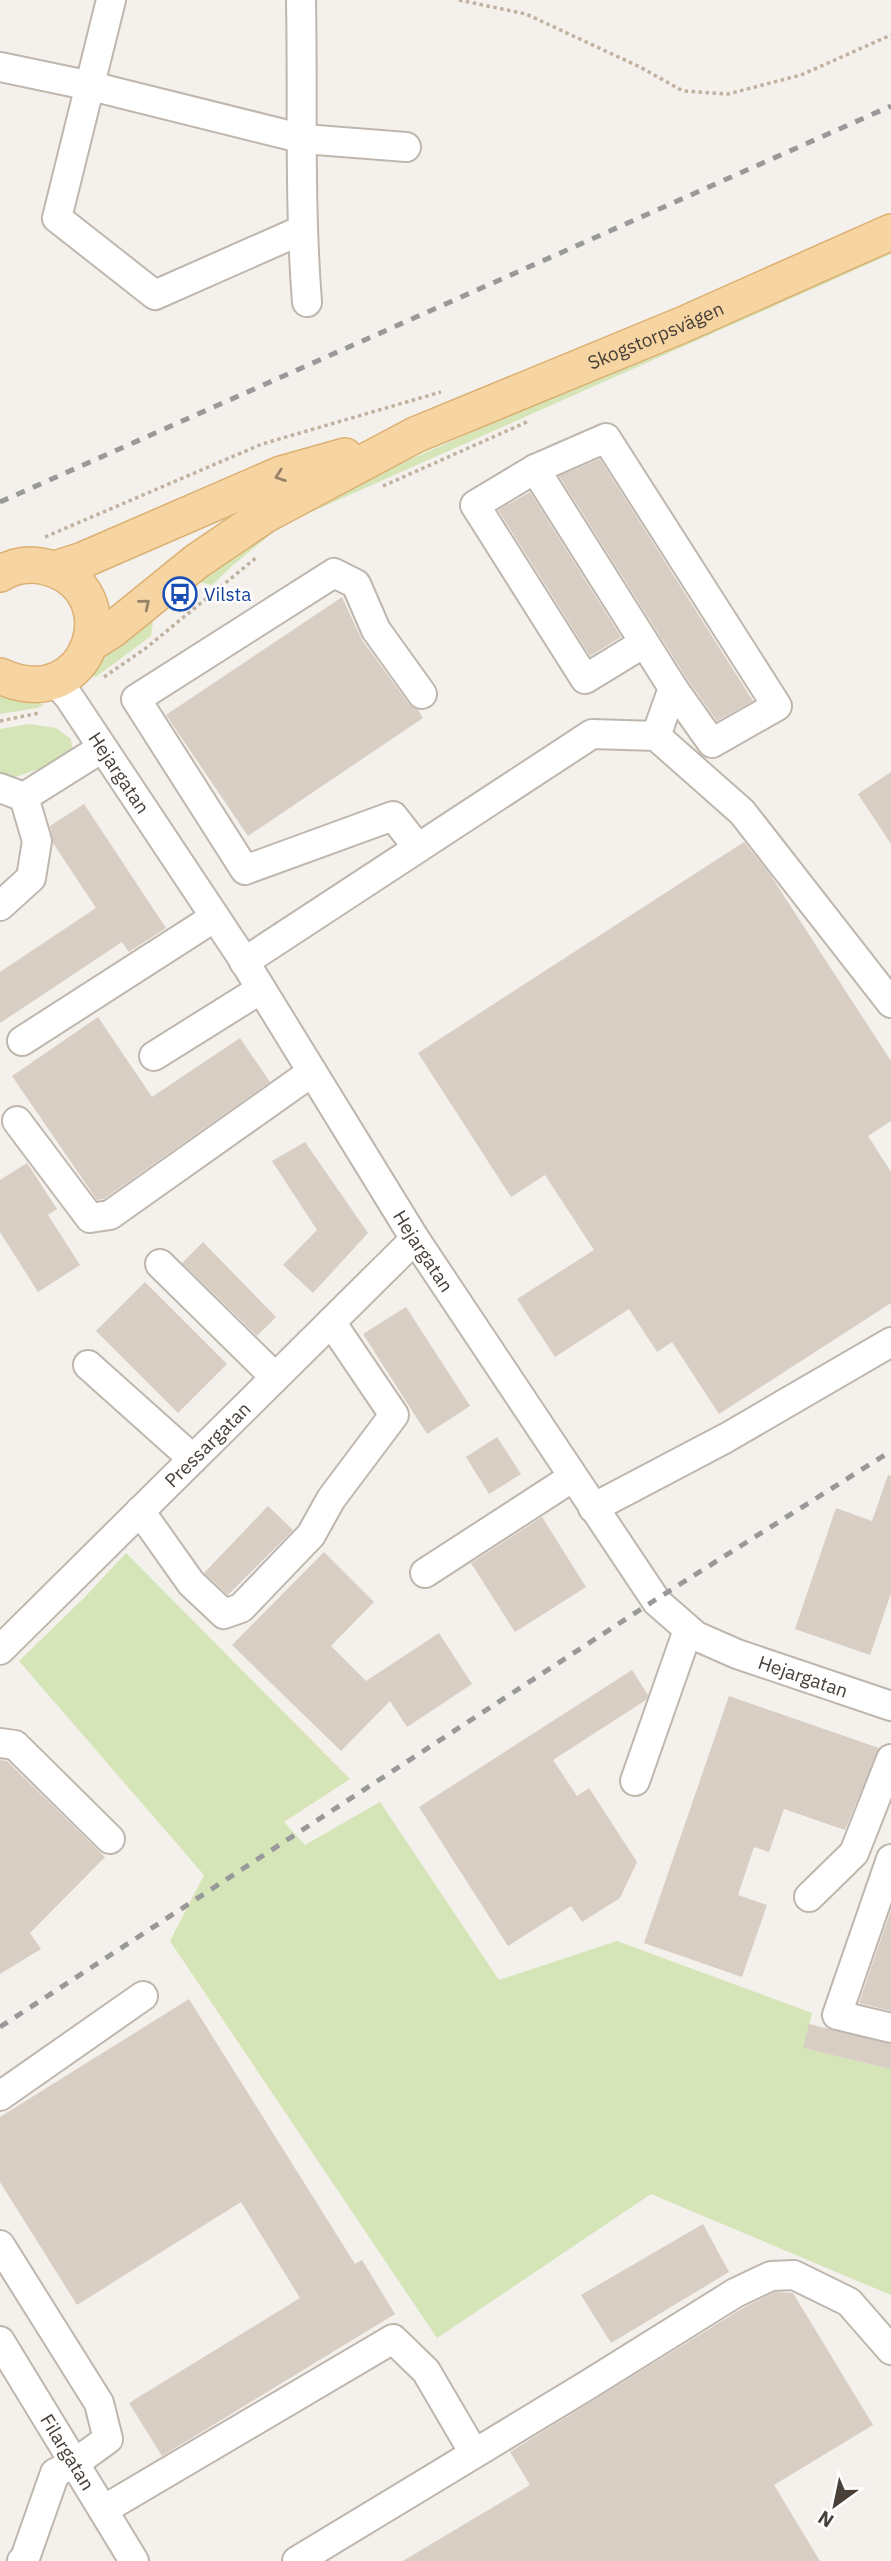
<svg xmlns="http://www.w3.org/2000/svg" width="891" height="2561" font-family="'IBM Plex Sans',sans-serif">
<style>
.green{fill:#d5e5b7}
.building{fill:#d8cec4}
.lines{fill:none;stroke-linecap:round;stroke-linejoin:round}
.minor-casing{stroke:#bfb7ae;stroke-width:32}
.major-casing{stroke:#dbb072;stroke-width:38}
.path{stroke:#c0b1a0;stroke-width:3.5;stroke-dasharray:3.5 3.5;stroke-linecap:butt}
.minor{stroke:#fff;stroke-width:28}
.major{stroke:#f7d5a2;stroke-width:35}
.rail{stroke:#999;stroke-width:5;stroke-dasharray:9 9;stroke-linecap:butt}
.oneway{stroke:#978368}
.labels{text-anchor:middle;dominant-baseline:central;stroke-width:5;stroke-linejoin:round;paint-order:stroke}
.street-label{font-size:19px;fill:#484039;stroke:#fff}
.transit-label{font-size:19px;fill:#164399;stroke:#fff;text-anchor:start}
</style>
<rect width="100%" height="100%" fill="#f4f0eb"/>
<g class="green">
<path d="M891,245V254L282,525L232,566L212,585L198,582L213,563L364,480Z"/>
<path d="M148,616L153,622L151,636L96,677L92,676C100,648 127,633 148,616Z"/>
<path d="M0,695L28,697L44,705L37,708L0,714Z"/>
<path d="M29,724L56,728L71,739L74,757L9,779L0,775V729Z"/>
<path d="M126,1553L350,1779L284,1822L305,1845L380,1802L499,1980L617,1941L812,2013L804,2048L891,2069V2295L651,2194L437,2338L170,1941L204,1875L19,1661L84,1598Z"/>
</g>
<g class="building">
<path d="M600,459L753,701L717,721L687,679L559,476Z"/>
<path d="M530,492L621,637L590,656L498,510Z"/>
<path d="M342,597L362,640L409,704L418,710L423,718L248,836L166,715Z"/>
<path d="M891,772V844L858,794Z"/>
<path d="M84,804L166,928L129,952L122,942L0,1023V972L96,908L53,843L50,826Z"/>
<path d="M744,842L769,873L891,1061V1121L868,1136L891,1172V1303L719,1414L672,1342L657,1352L629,1309L555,1357L517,1299L594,1250L545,1175L511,1197L418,1053Z"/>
<path d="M98,1017L152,1097L240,1038L270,1082L104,1199L97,1200L12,1076Z"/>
<path d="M305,1142L368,1233L313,1293L283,1265L317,1230L272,1161Z"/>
<path d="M27,1163L57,1209L48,1215L80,1265L38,1292L0,1232V1180Z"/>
<path d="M203,1242L276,1317L257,1336L182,1263Z"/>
<path d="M145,1282L227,1364L178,1413L96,1331Z"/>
<path d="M406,1307L470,1406L427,1434L363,1334Z"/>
<path d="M497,1437L521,1474L489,1494L466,1457Z"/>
<path d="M888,1475L891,1476V1593L870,1655L795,1629L836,1508L872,1521Z"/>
<path d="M268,1506L293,1530L228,1595L204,1573Z"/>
<path d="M542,1517L586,1587L515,1632L471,1563Z"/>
<path d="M324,1552L374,1602L331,1646L366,1681L439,1633L472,1684L407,1727L390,1701L341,1751L232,1645Z"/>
<path d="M632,1670L648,1695L646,1700L553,1760L577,1796L589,1788L637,1862L620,1898L582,1922L571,1906L508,1946L419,1807Z"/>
<path d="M729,1696L879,1748L845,1830L784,1809L769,1852L754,1847L738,1895L767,1905L742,1977L644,1943Z"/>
<path d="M0,1760L7,1761L105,1857L30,1933L41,1949L0,1974Z"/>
<path d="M891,1910V2011L859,2003Z"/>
<path d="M189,1999L355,2264L362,2260L395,2314L162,2456L129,2403L300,2298L241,2202L77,2305L0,2182V2117Z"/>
<path d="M809,2024L891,2044V2069L803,2048Z"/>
<path d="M703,2224L729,2272L611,2343L581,2295Z"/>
<path d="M775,2292L793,2293L873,2425L774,2485L820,2561H403L530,2485L510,2452L743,2308Z"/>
</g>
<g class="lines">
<defs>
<g id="minor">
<path d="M111,0L57,218L155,295L302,230"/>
<path d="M301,0C303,101 299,202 307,302"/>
<path d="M0,67L91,86L304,139L406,147"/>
<path d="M535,469L606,438L777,706L712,743L673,688"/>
<path d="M644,643L585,679L475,505L535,469L673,688L656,736"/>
<path id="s1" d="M55,681L69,697L241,956L415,1239L657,1602L696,1636L737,1654L891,1706"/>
<path d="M0,788L24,797"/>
<path d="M418,848L393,816L245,870L136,699L334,573L356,584L376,630L422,694"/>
<path d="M0,906L31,878L37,841L24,797L102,748"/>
<path d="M244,962L592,734L656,736L742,812L891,1003"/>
<path d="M22,1041L215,917"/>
<path d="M154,1056L261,989"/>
<path d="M17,1121L90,1218L110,1215L312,1072"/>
<path d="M160,1264L275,1377"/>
<path d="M88,1365L193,1459"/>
<path d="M593,1508L726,1438L891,1342"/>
<path d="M140,1511L191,1583L224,1614L241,1608L311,1535L331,1499L394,1415L331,1322"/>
<path d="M425,1573L573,1477"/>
<path id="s2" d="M0,1650L415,1239"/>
<path d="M0,1743L15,1745L110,1839"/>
<path d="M635,1781L688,1630"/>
<path d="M891,1859L837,2015L891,2028"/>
<path d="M809,1897L854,1853L891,1759"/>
<path d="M0,2096L143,1996"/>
<path d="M0,2245L99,2403L108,2439L75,2463L55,2473L25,2558L22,2561"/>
<path id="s3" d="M0,2341L134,2561"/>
<path d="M103,2510L393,2339L426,2371L474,2453"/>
<path d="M297,2561L586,2386L735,2293L771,2276L794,2275L849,2302L891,2350"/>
</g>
<g id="major">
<path d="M55,569L83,560L281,474L345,456"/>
<path d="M0,574C14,565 31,563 46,567C130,588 92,718 0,676"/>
<path id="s4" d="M90,644L112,630L197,561L265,515L415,435L682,325L891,232"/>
</g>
</defs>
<use href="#minor" class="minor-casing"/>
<use href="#major" class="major-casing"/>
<g class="path">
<path d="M459,0L526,14L640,67L683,91L728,94L801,75L891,35"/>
<path d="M383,486L529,421"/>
<path d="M45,537L262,444L441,392"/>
<path d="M104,677L146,648L257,557"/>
<path d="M0,721L39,713"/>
</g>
<use href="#minor" class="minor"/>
<use href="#major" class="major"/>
<g class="rail">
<path d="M0,502L891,106"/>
<path d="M0,2027L655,1600L891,1451"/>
</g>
</g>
<defs><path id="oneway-chevron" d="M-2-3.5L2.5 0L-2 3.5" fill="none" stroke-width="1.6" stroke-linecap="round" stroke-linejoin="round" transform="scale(1.75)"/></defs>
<g class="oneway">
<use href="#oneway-chevron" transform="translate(280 476) rotate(160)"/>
<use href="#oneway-chevron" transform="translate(145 604) rotate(-39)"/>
</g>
<defs>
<symbol id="bus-ring" viewBox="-11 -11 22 22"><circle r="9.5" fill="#fff" stroke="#1a4fb4" stroke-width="1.5"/><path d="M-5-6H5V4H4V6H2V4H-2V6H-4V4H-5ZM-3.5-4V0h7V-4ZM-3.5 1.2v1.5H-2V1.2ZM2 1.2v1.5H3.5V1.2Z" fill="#1a4fb4"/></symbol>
</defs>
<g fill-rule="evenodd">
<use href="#bus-ring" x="161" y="575" width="38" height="38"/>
</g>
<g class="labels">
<g class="street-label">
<text stroke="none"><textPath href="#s4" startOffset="648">Skogstorpsvägen</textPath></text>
<text stroke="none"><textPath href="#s1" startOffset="112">Hejargatan</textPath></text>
<text stroke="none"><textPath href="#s1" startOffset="679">Hejargatan</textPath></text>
<text stroke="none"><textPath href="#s2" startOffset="292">Pressargatan</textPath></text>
<text stroke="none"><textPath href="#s1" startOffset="1267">Hejargatan</textPath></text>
<text stroke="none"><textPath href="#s3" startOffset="130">Filargatan</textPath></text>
</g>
<g class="transit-label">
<text x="204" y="594">Vilsta</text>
</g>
</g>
<g transform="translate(835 2505) rotate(213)" stroke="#ffffff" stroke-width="5" paint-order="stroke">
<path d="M0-5L12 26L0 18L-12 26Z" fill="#484039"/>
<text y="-10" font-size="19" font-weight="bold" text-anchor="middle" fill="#484039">N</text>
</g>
</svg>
